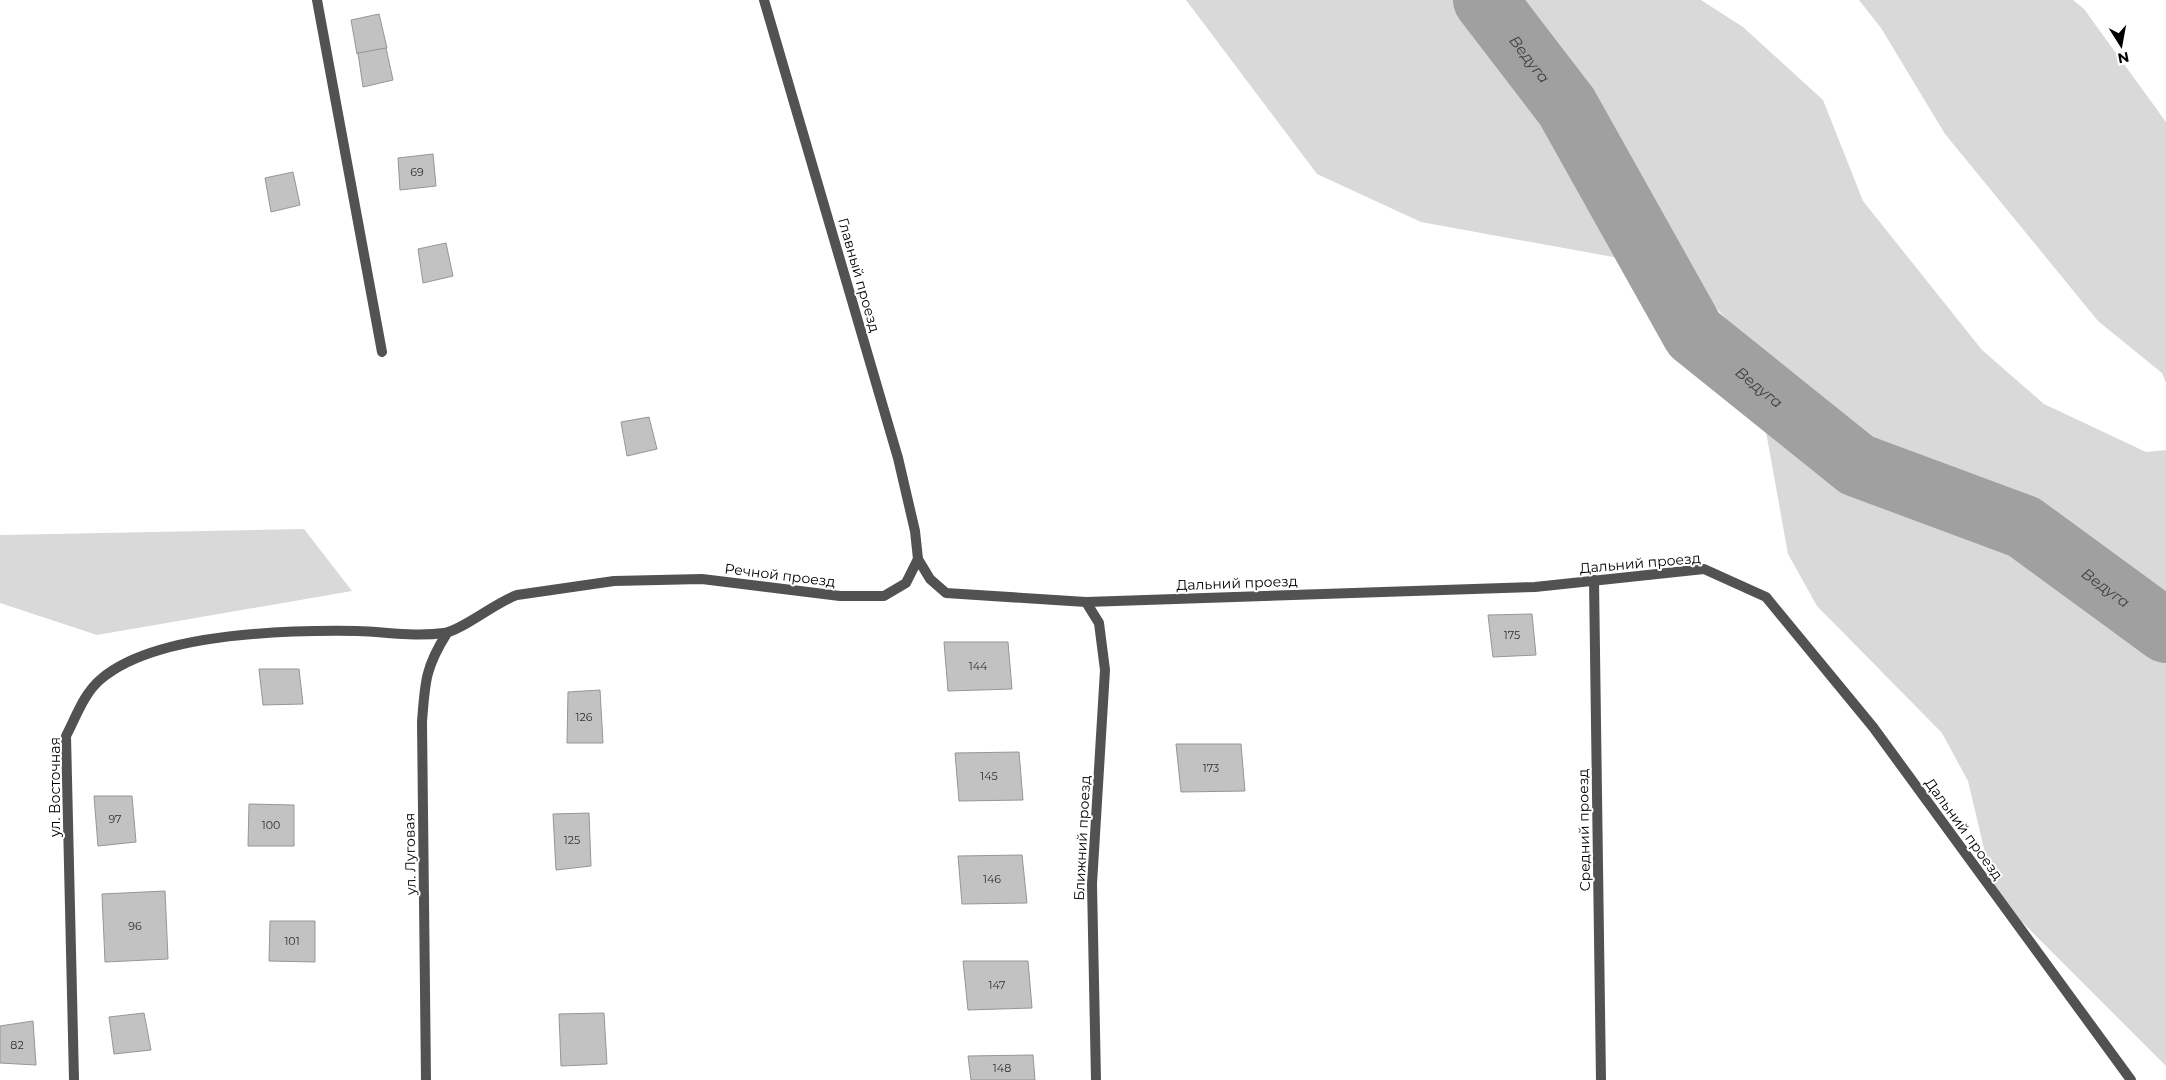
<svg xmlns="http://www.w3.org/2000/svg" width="2166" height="1080" font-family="Montserrat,sans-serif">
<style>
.green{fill:#d9d9d9}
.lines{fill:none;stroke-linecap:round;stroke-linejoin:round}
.river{stroke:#a0a0a0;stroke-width:64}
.building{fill:#c2c2c2;stroke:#969696}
.street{stroke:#525252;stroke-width:10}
.labels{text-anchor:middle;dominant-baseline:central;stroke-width:4;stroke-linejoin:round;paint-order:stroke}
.number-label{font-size:11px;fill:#303030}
.street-label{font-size:14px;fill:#000;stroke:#fff}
.water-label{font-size:15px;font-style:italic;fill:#414141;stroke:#fff}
</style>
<rect width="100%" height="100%" fill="#fff"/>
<g class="green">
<path d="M1186,0H1701L1743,27L1823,100L1863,201L1982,350L2044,404L2146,452L2166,450V1066L1995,895L1968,781L1942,733L1817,606L1788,554L1758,387L1737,331L1697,287L1646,263L1421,222L1317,174Z"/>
<path d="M1859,0H2073L2084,9L2166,122V383L2162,373L2098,321L1945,134L1881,28Z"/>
<path d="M304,529L352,591L97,635L0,603V535Z"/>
</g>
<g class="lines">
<path class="river" id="s1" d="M1485,0L1567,107L1694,334L1857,465L2024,527L2166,631"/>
</g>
<g class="building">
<path d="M379,14L387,48L357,54L351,20Z"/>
<path d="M386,48L393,80L363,87L358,53Z"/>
<path d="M433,154L436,186L400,190L398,158Z"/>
<path d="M293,172L300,205L271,212L265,178Z"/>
<path d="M446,243L453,276L423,283L418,249Z"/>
<path d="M649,417L657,449L627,456L621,422Z"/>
<path d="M1532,614L1536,655L1493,657L1488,615Z"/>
<path d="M944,642H1008L1012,689L948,691Z"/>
<path d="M259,669H299L303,704L263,705Z"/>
<path d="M600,690L603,743H567L568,692Z"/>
<path d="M1176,744H1241L1245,791L1181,792Z"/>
<path d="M1019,752L1023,800L959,801L955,753Z"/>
<path d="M94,796H132L136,842L98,846Z"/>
<path d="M249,804L294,805V846H248Z"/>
<path d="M589,813L591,866L556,870L553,814Z"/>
<path d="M1022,855L1027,903L962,904L958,856Z"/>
<path d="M165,891L168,959L105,962L102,894Z"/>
<path d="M270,921H315V962L269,961Z"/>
<path d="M963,961H1028L1032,1008L968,1010Z"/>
<path d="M144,1013L151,1050L114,1054L109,1017Z"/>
<path d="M604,1013L607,1064L561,1066L559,1014Z"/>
<path d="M33,1021L36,1065L0,1063V1026Z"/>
<path d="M1033,1055L1035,1080H971L968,1056Z"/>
</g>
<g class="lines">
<g class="street">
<path d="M317,0L382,352"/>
<path d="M764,0L898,458L915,531L918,559"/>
<path d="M1594,580L1601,1080"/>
<path d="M1086,602L1099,623L1105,670L1092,884L1096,1080"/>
<path d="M74,1080L66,736C76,717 84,693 101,679C156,632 288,630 357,631C387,632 415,637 444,633C461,631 496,602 517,595L614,581L702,579L840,596H884L906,583L918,559L930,579L946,593L1086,602L1535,587L1704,569L1766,597L1873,727L2131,1080"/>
<path d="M426,1080L422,722C425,682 425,668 447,633"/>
</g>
</g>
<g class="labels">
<g class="number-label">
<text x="417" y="172">69</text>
<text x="1512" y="635">175</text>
<text x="978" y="666">144</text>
<text x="584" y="717">126</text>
<text x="1211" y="768">173</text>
<text x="989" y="776">145</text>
<text x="115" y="819">97</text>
<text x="271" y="825">100</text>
<text x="572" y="840">125</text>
<text x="992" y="879">146</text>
<text x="135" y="926">96</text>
<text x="292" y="941">101</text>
<text x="997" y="985">147</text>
<text x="17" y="1045">82</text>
<text x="1002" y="1068">148</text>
</g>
<g class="street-label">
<text transform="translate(859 275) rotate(74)">Главный проезд</text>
<text transform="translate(1640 563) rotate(-5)">Дальний проезд</text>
<text transform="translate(780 575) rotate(7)">Речной проезд</text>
<text transform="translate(1237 583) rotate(-2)">Дальний проезд</text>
<text transform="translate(55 787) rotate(-90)">ул. Восточная</text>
<text transform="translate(1964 829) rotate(54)">Дальний проезд</text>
<text transform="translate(1584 830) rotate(-91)">Средний проезд</text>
<text transform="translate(1082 838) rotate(-87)">Ближний проезд</text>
<text transform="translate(410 854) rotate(-91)">ул. Луговая</text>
</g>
<g class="water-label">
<text stroke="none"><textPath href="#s1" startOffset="74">Ведуга</textPath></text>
<text stroke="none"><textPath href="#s1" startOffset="479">Ведуга</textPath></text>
<text stroke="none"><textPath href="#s1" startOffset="884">Ведуга</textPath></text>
</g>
</g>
<g transform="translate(2121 45) rotate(169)" stroke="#ffffff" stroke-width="4" paint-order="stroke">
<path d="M0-4L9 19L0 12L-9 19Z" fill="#000000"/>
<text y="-8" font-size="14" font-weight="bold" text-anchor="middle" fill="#000000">N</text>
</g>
</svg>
